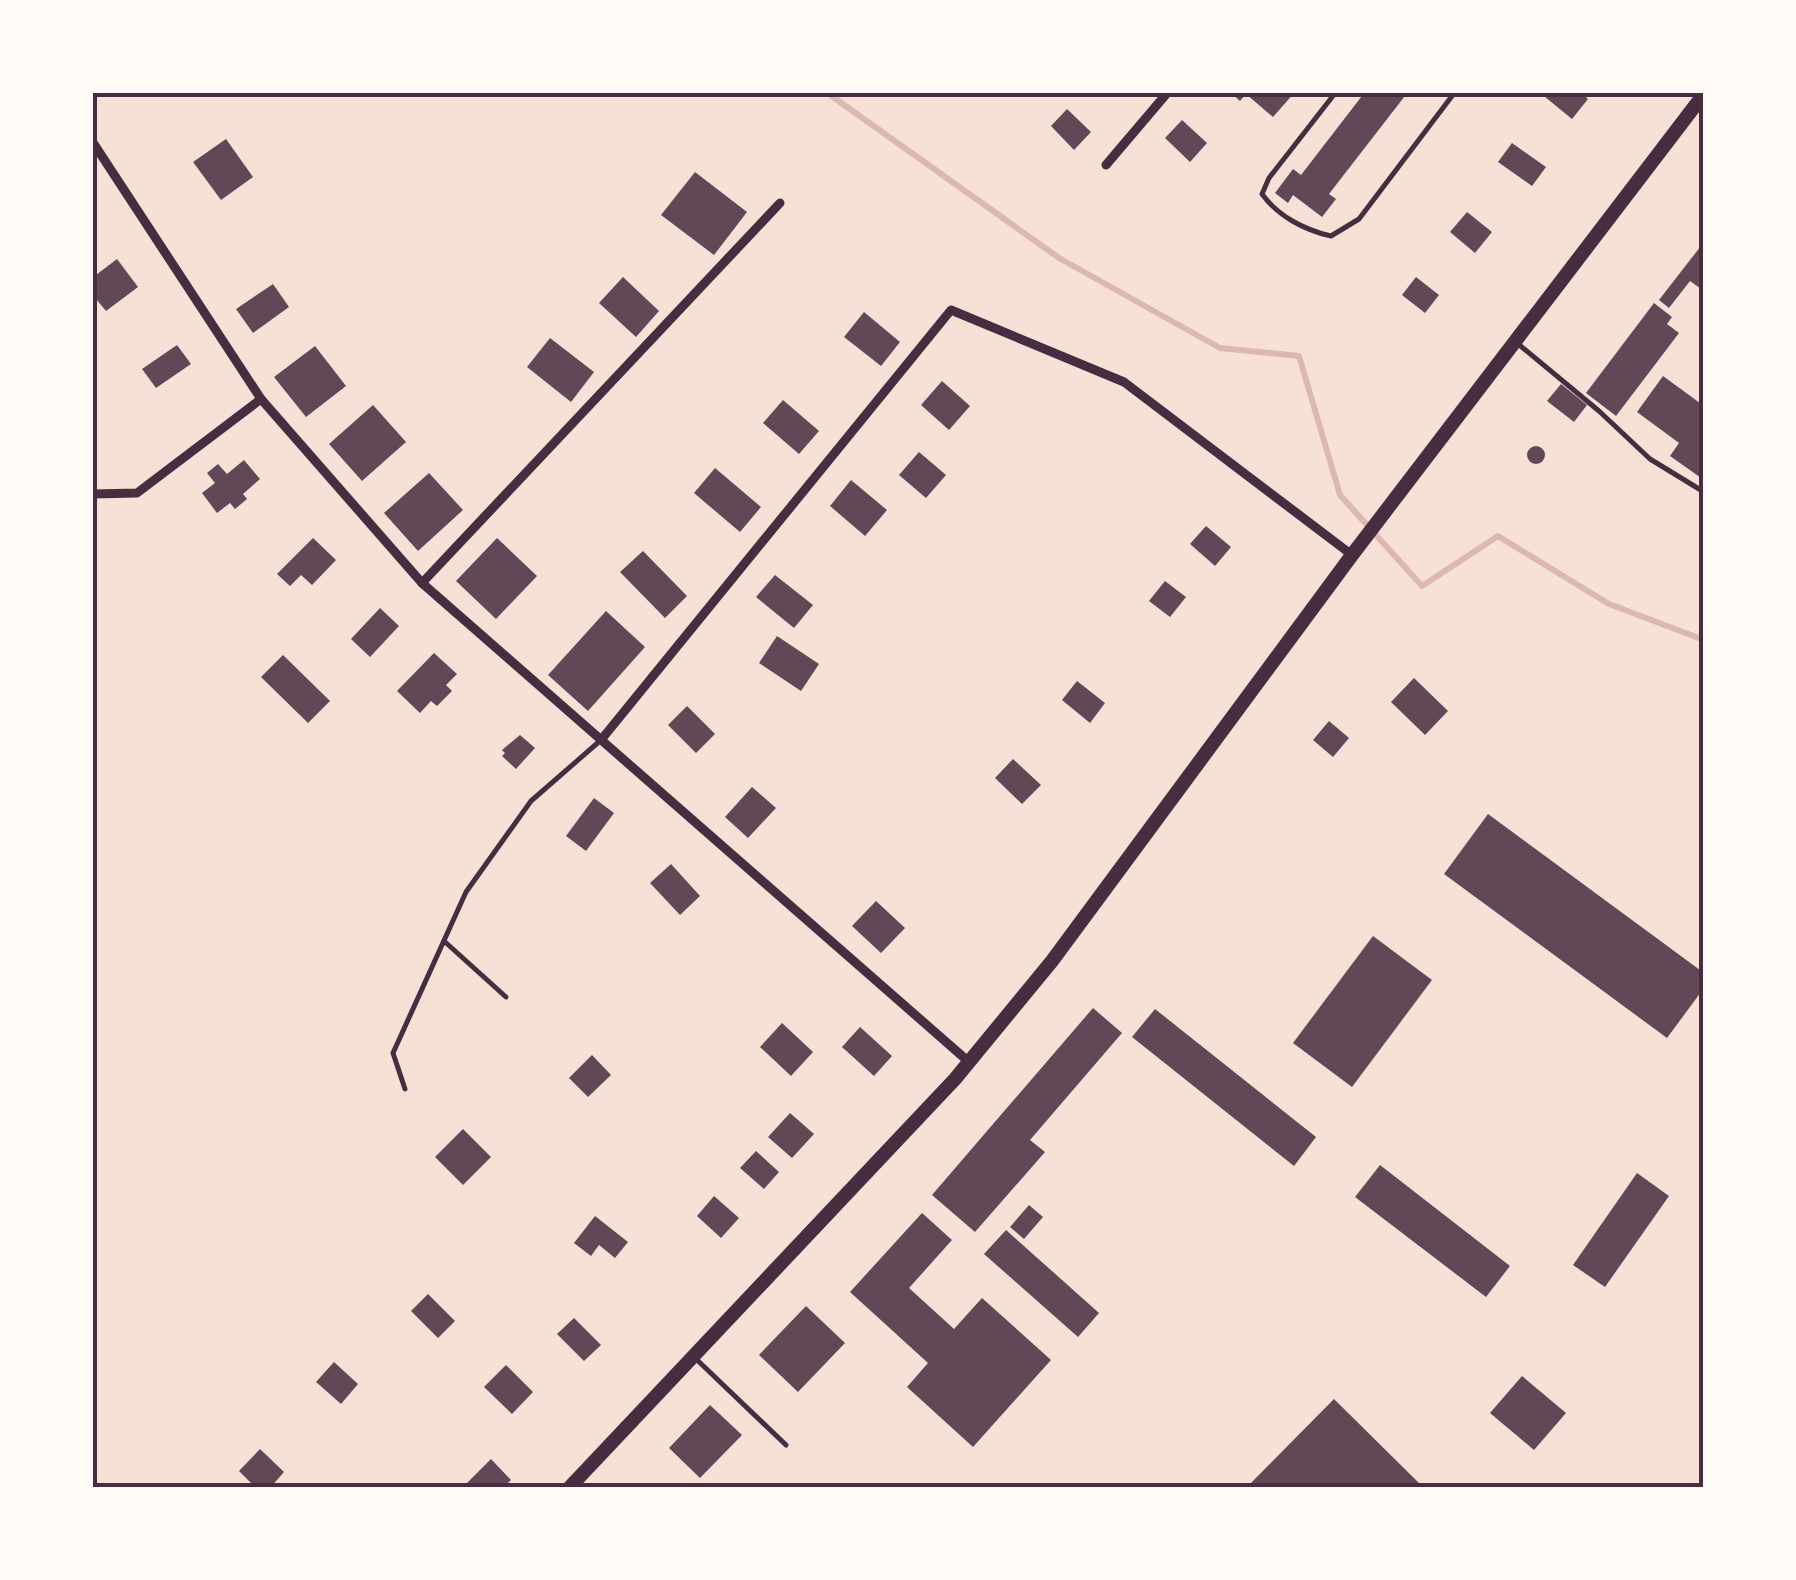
<svg xmlns="http://www.w3.org/2000/svg" width="1796" height="1580" font-family="'Open Sans',sans-serif">
<style>
.lines{fill:none;stroke-linecap:round;stroke-linejoin:round}
.stream{stroke:#dcb8b0;stroke-width:6}
.building{fill:#644757}
.service{stroke:#4a2c40;stroke-width:5}
.minor{stroke:#4a2c40;stroke-width:9}
.primary{stroke:#4a2c40;stroke-width:14}
.neatline{fill:none;stroke:#4a2c40;stroke-width:4}
</style>
<rect width="100%" height="100%" fill="#f7e1d7"/>
<g class="lines">
<path class="stream" d="M826,92L1059,258L1220,348L1299,356L1340,495L1422,586L1498,536L1609,604L1704,640"/>
</g>
<g class="building">
<path d="M1230,92H1295L1273,117L1246,94L1240,101Z"/>
<path d="M1365,92H1408L1329,194L1336,199L1322,217L1293,195L1288,203L1275,193L1293,169L1301,175Z"/>
<path d="M1539,92H1581L1588,99L1572,119Z"/>
<path d="M1067,109L1091,132L1074,150L1051,126Z"/>
<path d="M1182,120L1207,143L1190,162L1165,138Z"/>
<path d="M226,139L253,177L221,200L193,162Z"/>
<path d="M1512,143L1546,167L1532,186L1498,162Z"/>
<path d="M695,172L747,212L714,255L661,215Z"/>
<path d="M1467,212L1492,232L1475,253L1450,232Z"/>
<path d="M1704,242V291L1690,281L1669,308L1659,300Z"/>
<path d="M117,259L138,287L106,311L92,294V278Z"/>
<path d="M623,277L659,311L636,337L599,303Z"/>
<path d="M1416,277L1439,295L1425,313L1402,295Z"/>
<path d="M273,284L289,307L253,333L236,309Z"/>
<path d="M1654,303L1672,317L1667,324L1679,333L1616,416L1586,393Z"/>
<path d="M864,312L900,342L881,366L844,337Z"/>
<path d="M550,338L594,372L571,402L527,367Z"/>
<path d="M177,345L191,364L156,388L142,369Z"/>
<path d="M315,346L346,386L306,417L274,377Z"/>
<path d="M1663,376L1704,406V480L1670,456L1679,443L1637,412Z"/>
<path d="M942,381L970,406L949,430L921,405Z"/>
<path d="M1561,384L1587,405L1574,422L1547,401Z"/>
<path d="M783,400L819,431L799,454L763,423Z"/>
<path d="M373,405L406,442L362,481L329,444Z"/>
<circle cx="1536" cy="455" r="9"/>
<path d="M919,452L946,475L926,498L899,475Z"/>
<path d="M244,460L260,479L243,494L247,499L235,509L230,503L217,513L202,493L215,483L207,473L218,464L227,474Z"/>
<path d="M715,468L761,507L740,532L694,493Z"/>
<path d="M429,473L463,510L418,551L384,513Z"/>
<path d="M851,480L887,510L865,536L830,506Z"/>
<path d="M1206,526L1231,547L1215,566L1190,544Z"/>
<path d="M313,538L336,560L312,585L301,575L290,586L277,574Z"/>
<path d="M497,538L537,576L496,619L456,581Z"/>
<path d="M643,551L687,596L665,618L620,572Z"/>
<path d="M775,575L813,605L794,628L756,597Z"/>
<path d="M1165,581L1186,597L1170,617L1149,601Z"/>
<path d="M380,608L399,626L370,657L351,639Z"/>
<path d="M606,611L645,647L588,711L548,675Z"/>
<path d="M777,636L819,664L801,691L759,663Z"/>
<path d="M434,653L457,674L446,685L452,691L437,706L431,701L420,713L397,691Z"/>
<path d="M283,655L330,701L308,723L261,677Z"/>
<path d="M1414,678L1448,711L1425,735L1391,702Z"/>
<path d="M1077,681L1105,703L1090,723L1062,700Z"/>
<path d="M687,706L715,734L696,753L668,725Z"/>
<path d="M1329,721L1349,738L1333,757L1313,740Z"/>
<path d="M520,735L535,748L516,769L502,756L505,753L502,750Z"/>
<path d="M1013,759L1041,785L1022,804L995,778Z"/>
<path d="M752,787L776,808L748,838L725,817Z"/>
<path d="M594,798L614,813L586,851L566,836Z"/>
<path d="M1488,814L1704,973V988L1667,1038L1444,874Z"/>
<path d="M671,864L700,896L680,915L650,883Z"/>
<path d="M876,901L905,928L881,953L852,926Z"/>
<path d="M1373,936L1432,980L1352,1087L1293,1043Z"/>
<path d="M1093,1008L1122,1033L1030,1140L1045,1152L975,1232L932,1195Z"/>
<path d="M1155,1009L1316,1137L1294,1166L1132,1037Z"/>
<path d="M782,1023L813,1052L791,1076L760,1047Z"/>
<path d="M860,1027L892,1056L874,1076L842,1047Z"/>
<path d="M592,1055L611,1075L588,1097L569,1078Z"/>
<path d="M790,1113L814,1134L792,1158L768,1137Z"/>
<path d="M463,1129L491,1157L463,1185L435,1157Z"/>
<path d="M756,1151L779,1172L764,1189L740,1168Z"/>
<path d="M1380,1165L1510,1266L1486,1297L1355,1197Z"/>
<path d="M1637,1173L1669,1196L1605,1287L1573,1265Z"/>
<path d="M714,1196L739,1218L721,1238L697,1216Z"/>
<path d="M1029,1205L1043,1217L1024,1239L1010,1227Z"/>
<path d="M922,1213L952,1240L909,1288L954,1329L982,1298L1051,1360L973,1447L907,1387L928,1363L850,1292Z"/>
<path d="M595,1216L628,1242L615,1258L599,1245L591,1256L574,1243Z"/>
<path d="M1006,1230L1099,1313L1078,1337L984,1254Z"/>
<path d="M428,1294L455,1321L438,1338L411,1311Z"/>
<path d="M806,1306L845,1343L798,1392L759,1355Z"/>
<path d="M574,1318L601,1345L584,1361L557,1334Z"/>
<path d="M334,1362L358,1384L341,1404L316,1382Z"/>
<path d="M506,1365L533,1392L512,1414L484,1387Z"/>
<path d="M1522,1376L1566,1413L1534,1450L1490,1413Z"/>
<path d="M1334,1399L1424,1488H1246Z"/>
<path d="M710,1405L742,1435L700,1478L669,1448Z"/>
<path d="M260,1449L284,1472L270,1488H256L239,1471Z"/>
<path d="M491,1459L511,1480L503,1488H462Z"/>
</g>
<g class="lines">
<g class="service">
<path d="M1336,92L1269,178L1262,194C1278,216 1304,230 1331,236L1359,219L1455,92"/>
<path d="M1517,343L1599,411L1650,459L1704,492"/>
<path d="M444,941L506,997"/>
<path d="M405,1089L393,1053L466,892L531,801L601,740"/>
<path d="M694,1357L786,1445"/>
</g>
<g class="minor">
<path d="M92,141L261,399L422,583L969,1062"/>
<path d="M1106,165L1168,92"/>
<path d="M92,494L137,493L261,399"/>
<path d="M422,583L780,203"/>
<path d="M601,740L951,310L1124,382L1352,555"/>
</g>
<path class="primary" d="M569,1488L955,1079L1052,961L1352,555L1704,94"/>
</g>
<rect width="1796" height="1580" fill="none" stroke="#fffaf5" stroke-width="190"/>
<rect x="95" y="95" width="1606" height="1390" class="neatline"/>
</svg>
